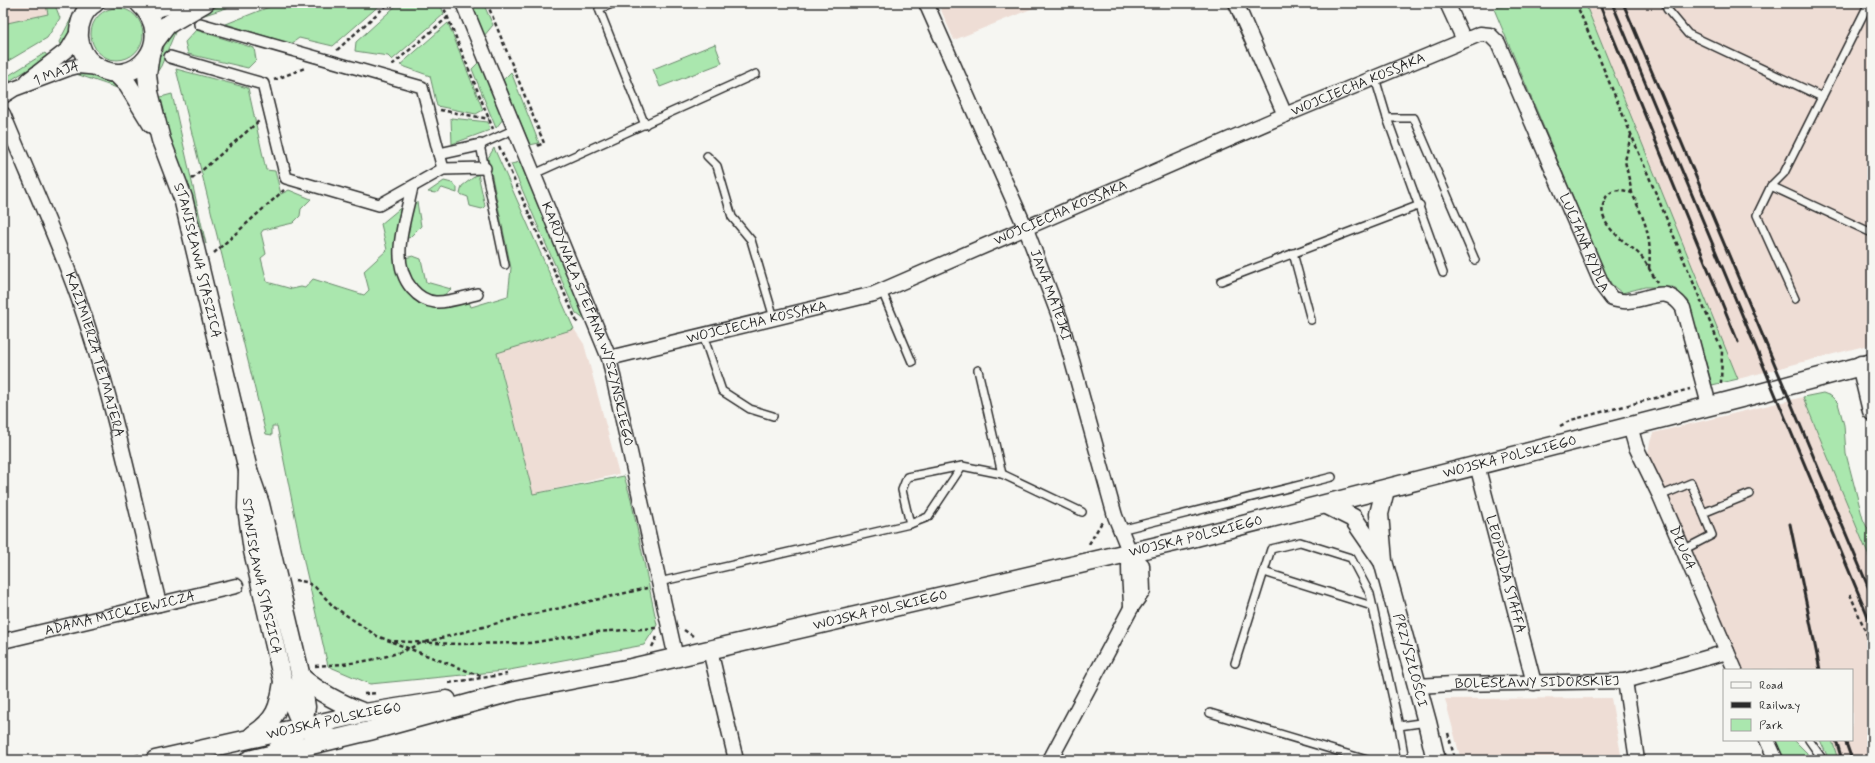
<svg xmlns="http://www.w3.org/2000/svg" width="1875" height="763" viewBox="0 0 1875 763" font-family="Mynerve,sans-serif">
<rect width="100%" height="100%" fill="#f6f6f2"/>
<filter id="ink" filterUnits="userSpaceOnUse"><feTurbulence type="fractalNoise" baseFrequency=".025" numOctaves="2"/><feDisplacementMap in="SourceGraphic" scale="8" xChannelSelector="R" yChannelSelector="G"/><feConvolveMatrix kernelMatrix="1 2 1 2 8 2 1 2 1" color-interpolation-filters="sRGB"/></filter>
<g filter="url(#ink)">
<g fill="#eeddd5">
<polygon points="3,3 54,3 55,5 48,14 3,24"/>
<polygon points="938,3 1046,3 954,40"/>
<polygon points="1585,3 1872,3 1872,344 1738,379"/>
<polygon points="574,329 584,344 619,474 533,494 497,350"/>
<polygon points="1803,397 1872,564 1872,760 1838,760 1832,740 1852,740 1852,670 1741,670 1648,454 1650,442 1653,433"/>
<polygon points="1611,698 1622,760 1461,760 1445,699"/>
</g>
<g fill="#aae7ae" stroke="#6a896c">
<polygon points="48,3 55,5 60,18 47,38 3,64 3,24 48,14 46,5"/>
<polygon points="79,3 84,3 71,34 62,49 59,42"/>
<polygon points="224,3 242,3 192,19"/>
<polygon points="279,3 382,3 333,46 299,38 291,44 226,24"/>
<polygon points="399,3 440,3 444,14 392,60 388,56 355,51 356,42"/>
<polygon points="473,3 483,3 493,25 484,36 472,5"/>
<polygon points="1510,3 1585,3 1738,379 1712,385 1688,300 1673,287 1645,287 1622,293 1612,285 1605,273 1494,9"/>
<circle cx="117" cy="34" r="26"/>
<polygon points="448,23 483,110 476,114 437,106 430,76 400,65"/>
<polygon points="174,26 176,30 161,66 152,80 155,62 163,51 166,36"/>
<polygon points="196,30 254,48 256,60 248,68 188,54 185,42"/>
<polygon points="715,44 722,63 660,87 653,69"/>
<polygon points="45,53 48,57 3,85 3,79"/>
<polygon points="479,62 503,119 496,128 472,69"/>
<path d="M176,69L248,88L266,170L275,171L281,194L289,190L311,199L301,209L300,216L293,223L263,230L261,233L266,254L261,258L267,282L292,289L301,287L305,288L313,279L364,295L369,290L364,271L387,250L381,224L404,205C393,254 385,262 419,304L437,307L469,302L471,307L508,296L511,268L488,158L494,148L574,329L497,353L533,494L624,476L631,499L657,625L644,645L504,671L370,684L328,666L305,566L277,426H272V435L266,434Z"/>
<polygon points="74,72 90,72 102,79 118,84 126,91 76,74"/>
<polygon points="511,72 539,143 530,145 503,80"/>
<polygon points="172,94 206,244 157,98"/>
<polygon points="451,118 488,122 490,130 452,144"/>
<polygon points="520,162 586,321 576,313 511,164"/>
<polygon points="478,174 485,206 482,209 470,206 468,197 460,194 462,186"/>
<polygon points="444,181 452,183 457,187 457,193 442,188 436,193 428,192"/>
<polygon points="417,202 421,226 409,238 406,237 412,205"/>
<path d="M413,256L421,259L426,282L451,289C427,314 411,278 401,259Z"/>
<polygon points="1823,393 1831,396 1838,403 1844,425 1846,454 1863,519 1872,538 1872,564 1803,397"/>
<polygon points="1775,740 1794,740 1807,753 1808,760 1783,760 1776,748"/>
<polygon points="1820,740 1832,740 1838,760 1829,760"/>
</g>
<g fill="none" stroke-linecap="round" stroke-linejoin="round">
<defs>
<g id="service">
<polyline points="614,3 599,9 645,125"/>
<polyline points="1666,3 1667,9 1688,34 1822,97"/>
<polyline points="1375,78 1387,118 1443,273"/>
<polyline points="1387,118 1414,118 1475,260"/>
<polyline points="707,156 717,166 732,217 751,240 774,318"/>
<polyline points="534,174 756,74"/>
<polyline points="1771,186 1784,173 1869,3"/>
<polyline points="1293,253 1311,320"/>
<polyline points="505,265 480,145 515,129"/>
<polyline points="1221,281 1420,205"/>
<polyline points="882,291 912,362"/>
<polyline points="1795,299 1757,215 1771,186 1872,233"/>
<polyline points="703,335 722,391 750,409 773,416"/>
<polyline points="1002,474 1082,512"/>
<polyline points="1660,496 1691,483 1712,535 1683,550"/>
<polyline points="1703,513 1750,494"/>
<polyline points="910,524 902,490 907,477 962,466"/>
<polyline points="1120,530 1332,477"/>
<polyline points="1264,572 1372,606"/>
<polyline points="659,582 910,524 928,517 962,466 1002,474 978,370"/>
<polyline points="1235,663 1271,549 1300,542 1351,558 1370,594 1399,726"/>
<polyline points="1210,713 1367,760"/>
<polyline points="1809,740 1823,760"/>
<polyline points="1405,760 1399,726 1427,722"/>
</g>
<g id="pedestrian">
<polyline points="200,24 422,87 443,169"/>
<polyline points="170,57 263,84 286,178 379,205 443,169 485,168"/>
<polyline points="439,154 480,145"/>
<path d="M412,187C406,219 388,261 412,289C418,296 425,301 435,302C448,303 464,297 477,294"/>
</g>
<g id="minor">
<path id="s1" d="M463,3L609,358L676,658"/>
<path id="s2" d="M926,3L1026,229L1061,321L1115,516L1130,553L1142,565L1143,591L1131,608L1050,760"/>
<polyline points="1236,3 1285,115"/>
<polyline points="1447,3 1464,40"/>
<polyline points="28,80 68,49 78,32"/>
<path id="s3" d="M3,96L14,89L70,68L78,66L99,68"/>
<path id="s4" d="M3,114C28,175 56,235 78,297C113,397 134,502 159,604"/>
<path id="s5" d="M609,358L874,294L1285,115L1480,34L1490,35L1498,43L1603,287L1612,299C1617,300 1623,302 1628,301C1651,300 1665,283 1683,308L1709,405"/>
<path id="s6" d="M1630,426L1636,447L1660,496L1735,670"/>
<path id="s7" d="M1477,465L1534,683"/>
<path d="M1130,553C1127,571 1131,589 1131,608"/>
<path id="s8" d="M3,641L236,586"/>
<polyline points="710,650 736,760"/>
<polyline points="1625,681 1727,652"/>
<path id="s9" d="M1417,686L1453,684L1625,681L1637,760"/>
<polyline points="1767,740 1776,760"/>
</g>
<g id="tertiary">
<path d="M95,3C83,10 78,24 79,38C80,48 85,58 93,64C134,95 179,39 139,3"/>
<polyline points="141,3 159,7 176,3"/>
<polyline points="155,41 167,25 205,3"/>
<path id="s10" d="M150,54L147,74L149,92L161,140L183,198L248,470"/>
<polyline points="116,73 128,85 152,124"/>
<polyline points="1861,365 1872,411"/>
<path id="s11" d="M1385,490L1379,514L1383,561L1427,722L1436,760"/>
<polyline points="1327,505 1353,518 1382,560"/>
<path d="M301,677C321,694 341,704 365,713"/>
<path d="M253,735C276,720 279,708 283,682"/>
<path id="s12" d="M274,753L302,726L306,707L301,677L260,504L248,470L247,508L253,551L283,681L302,726L311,732L334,739"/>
<path id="s13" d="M155,760L365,713L447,700"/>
<path id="s14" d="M249,760L369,731L515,691L631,668L1188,539L1753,395L1872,363"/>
</g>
</defs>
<use href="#service" stroke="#2b2b2b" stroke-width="10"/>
<use href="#pedestrian" stroke="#2b2b2b" stroke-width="14"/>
<use href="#minor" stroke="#2b2b2b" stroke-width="17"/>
<use href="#tertiary" stroke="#2b2b2b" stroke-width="21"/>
<g stroke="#2b2b2b" stroke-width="2.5" stroke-dasharray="4 3" stroke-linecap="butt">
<polyline points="442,3 493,129"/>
<polyline points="487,3 544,143 537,146"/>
<polyline points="1576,3 1722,351 1721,384"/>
<polyline points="337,50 389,3"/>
<polyline points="392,65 448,17"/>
<polyline points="274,80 305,68"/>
<polyline points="440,110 489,119"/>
<polyline points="1631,135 1625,161 1632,193"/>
<polyline points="499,146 578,324"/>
<polyline points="192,179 259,121"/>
<polyline points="214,253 284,190"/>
<path d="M1649,268C1652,235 1645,222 1632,193C1624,190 1617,188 1609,194C1605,197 1605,200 1603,205C1598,227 1627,242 1640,255C1647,263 1651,273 1657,282"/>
<polyline points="1560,426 1571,420 1690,389"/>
<polyline points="1089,544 1102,522"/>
<polyline points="295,580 306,582 315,587 334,607 377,636 390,641 457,644 530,643 597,632 656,628"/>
<polyline points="1850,594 1872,647"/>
<polyline points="684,630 693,636"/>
<polyline points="392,642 483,677"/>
<polyline points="426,642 517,618 647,588"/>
<polyline points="652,647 657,637"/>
<path d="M315,666C352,664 388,660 421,643"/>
<polyline points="449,683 507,674"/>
<polyline points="364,694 377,693"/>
<polyline points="1448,733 1455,760"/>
<polyline points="122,760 139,755"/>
</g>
<use href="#service" stroke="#f6f6f2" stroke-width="7"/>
<use href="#pedestrian" stroke="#f6f6f2" stroke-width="11"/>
<use href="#minor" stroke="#f6f6f2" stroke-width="14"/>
<use href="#tertiary" stroke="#f6f6f2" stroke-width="18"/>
<g stroke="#2b2b2b" stroke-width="3">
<polyline points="1599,3 1738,342"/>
<polyline points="1612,3 1872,626"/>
<polyline points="1623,3 1872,596"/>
<polyline points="1790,524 1820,670"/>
<polyline points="1836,740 1842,760"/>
<polyline points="1845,740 1852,760"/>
</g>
</g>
</g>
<g text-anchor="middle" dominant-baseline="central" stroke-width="3.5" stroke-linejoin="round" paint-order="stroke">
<g font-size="14" fill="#2b2b2b" stroke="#f6f6f2">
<text stroke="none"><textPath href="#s3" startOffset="58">1 MAJA</textPath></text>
<text stroke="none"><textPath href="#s5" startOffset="800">WOJCIECHA KOSSAKA</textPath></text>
<text stroke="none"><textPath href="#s5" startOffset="476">WOJCIECHA KOSSAKA</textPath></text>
<text stroke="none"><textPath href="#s5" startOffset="1171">LUCJANA RYDLA</textPath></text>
<text stroke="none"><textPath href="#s10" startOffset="214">STANISŁAWA STASZICA</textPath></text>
<text stroke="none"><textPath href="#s2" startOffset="318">JANA MATEJKI</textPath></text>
<text stroke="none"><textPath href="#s5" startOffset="152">WOJCIECHA KOSSAKA</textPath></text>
<text stroke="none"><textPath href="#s1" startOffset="345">KARDYNAŁA STEFANA WYSZYŃSKIEGO</textPath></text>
<text stroke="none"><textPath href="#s4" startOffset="258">KAZIMIERZA TETMAJERA</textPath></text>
<text stroke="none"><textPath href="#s14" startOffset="1297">WOJSKA POLSKIEGO</textPath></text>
<text stroke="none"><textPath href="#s14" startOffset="973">WOJSKA POLSKIEGO</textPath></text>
<text stroke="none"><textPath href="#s6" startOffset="133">DŁUGA</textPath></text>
<text stroke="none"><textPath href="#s7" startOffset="113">LEOPOLDA STAFFA</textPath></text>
<text stroke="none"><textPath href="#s12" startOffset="410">STANISŁAWA STASZICA</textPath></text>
<text stroke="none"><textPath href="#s14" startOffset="649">WOJSKA POLSKIEGO</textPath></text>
<text stroke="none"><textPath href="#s8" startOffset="120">ADAMA MICKIEWICZA</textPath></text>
<text stroke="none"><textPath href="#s11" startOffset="175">PRZYSZŁOŚCI</textPath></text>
<text stroke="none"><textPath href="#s9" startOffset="120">BOLESŁAWY SIDORSKIEJ</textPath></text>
<text stroke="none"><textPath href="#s13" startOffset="183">WOJSKA POLSKIEGO</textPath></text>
</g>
</g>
<rect width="1875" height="763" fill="none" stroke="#f6f6f2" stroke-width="16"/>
<rect x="8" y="8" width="1859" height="747" fill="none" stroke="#2b2b2b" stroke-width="1.5" filter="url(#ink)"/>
<rect x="1723" y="669" width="130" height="72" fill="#f6f6f2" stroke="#a5a5a2"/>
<rect x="1731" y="682" width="20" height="6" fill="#f6f6f2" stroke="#a5a5a2"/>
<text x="1759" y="689" font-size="12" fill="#2b2b2b">Road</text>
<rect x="1731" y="702" width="20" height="6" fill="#2b2b2b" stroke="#a5a5a2"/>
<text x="1759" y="709" font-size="12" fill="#2b2b2b">Railway</text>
<rect x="1731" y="719" width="20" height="12" fill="#aae7ae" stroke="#a5a5a2"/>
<text x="1759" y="729" font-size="12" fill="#2b2b2b">Park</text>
</svg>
